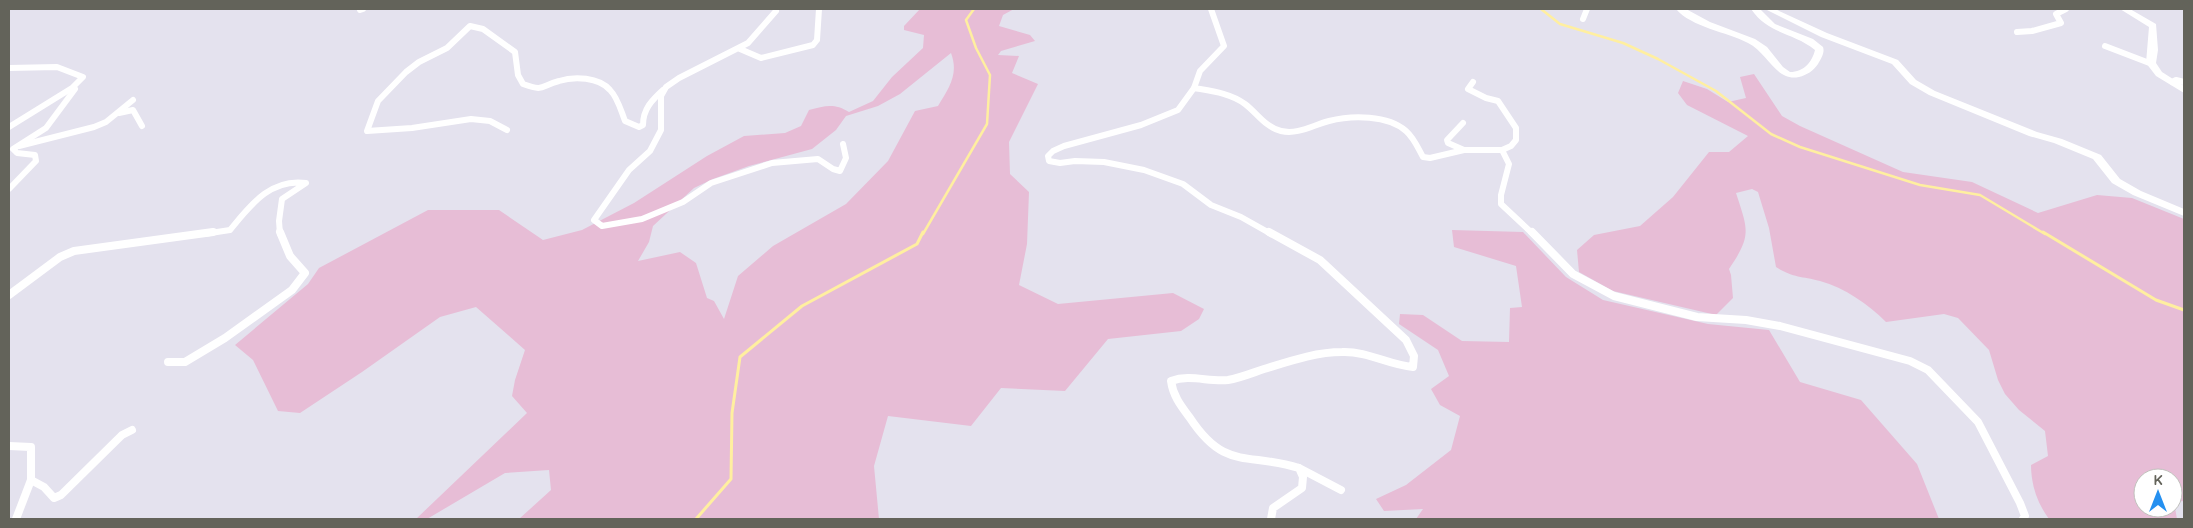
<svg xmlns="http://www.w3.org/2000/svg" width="2193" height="528" viewBox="0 0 2193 528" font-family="Quicksand,sans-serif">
<rect width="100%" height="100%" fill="#e4e2ee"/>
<g fill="#e7bdd6" fill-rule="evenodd">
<path d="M920,9H1014L1003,15L999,26L1030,35L1035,41L1001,51L998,55L1019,56L1012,73L1038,84L1009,142L1010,174L1029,192L1027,244L1019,285L1058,304L1173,293L1204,309L1199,319L1181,331L1108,339L1065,391L1001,388L971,426L888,416L874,466L879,519H881H519L551,490L549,470L505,473L427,519H416L527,413L512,396L515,380L525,350L476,307L440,317L362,372L300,413L278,411L253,360L235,345L308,284L319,268L428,210H499L543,240L582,230L634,203L707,156L744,136L785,133L801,126L809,110C825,106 834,103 849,112L873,101L892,77L923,48L924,35L904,30V26ZM951,53C959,74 949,88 938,106L915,111L888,161L846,204L773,246L738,276L724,319L714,301L707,298L696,263L680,252L638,261L649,242L653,226L694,188L713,179L749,166L812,149L836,130L846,116L878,106L900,94Z"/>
<path d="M1754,74L1782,116L1800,126L1903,172L1972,182L2038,213L2097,195L2132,198L2184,219V501L2174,502L2177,519H2049C2037,503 2031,484 2031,465L2048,456L2045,431L2019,410L2005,394L1998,380L1989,350L1958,318L1944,314L1886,322C1868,304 1845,288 1820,281C1801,276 1793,278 1776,267L1769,228L1758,192L1752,189L1736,193C1748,230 1752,235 1729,269L1731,275L1733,298L1716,315L1613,291L1579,272L1577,250L1594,235L1640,226L1673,197L1709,152H1729L1748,136L1687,105L1678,93L1683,81L1707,89L1728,102L1746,98L1740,77ZM2143,478H2173V508H2143Z"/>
<polygon points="1452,230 1523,232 1566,277 1603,300 1708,324 1769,330 1800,382 1861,400 1917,464 1939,519 1416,519 1423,509 1384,511 1376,499 1406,485 1451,450 1460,416 1440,405 1431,389 1449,376 1438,350 1399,324 1400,314 1423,315 1462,341 1509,342 1510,308 1522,307 1516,266 1454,247"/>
</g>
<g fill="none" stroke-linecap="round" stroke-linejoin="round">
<g stroke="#ffefa0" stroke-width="2.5">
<polyline points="1541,9 1560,24 1623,43 1658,59 1716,91 1771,134 1800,147 1920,185 1980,195 2045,234"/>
<polyline points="923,234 987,124 990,75 976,48 966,20 974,9"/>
</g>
<g stroke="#ffefa0" stroke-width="3">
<polyline points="2043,232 2156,300 2184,310"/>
<polyline points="696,519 731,479 732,413 740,357 802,306 917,244 923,232"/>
</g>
<g stroke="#fff" stroke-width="6">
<polyline points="1211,9 1224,46 1200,71 1194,88 1178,110 1141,125 1064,146 1053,151 1048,156 1049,161 1060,163 1075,161 1104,162 1144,170 1183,184 1211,205 1241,217 1271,234"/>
<polyline points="360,10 363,9"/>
<polyline points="776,11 748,43 679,78 666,87 661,96 661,130 650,151 629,170 594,220 602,226 642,219 683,202 711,183 772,163 818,159 833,169 840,171 846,158 843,144"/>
<polyline points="1583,19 1587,9"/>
<polyline points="2017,32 2032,31 2061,23 2056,14 2066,9"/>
<polyline points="2105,46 2152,64"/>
<polyline points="740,49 761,58 813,45 817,40 819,9"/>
<polyline points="9,68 57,67 83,77 72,88 9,127"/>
<polyline points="1473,82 1468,89 1486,98 1498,101 1516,128 1516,140 1511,146 1502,150 1509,164 1501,195 1501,204 1533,234"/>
<polyline points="2172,82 2176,80 2184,82"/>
<path d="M1194,88C1211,91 1230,93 1245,104C1257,113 1265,127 1281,131C1298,135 1313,125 1329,121C1352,115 1388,115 1406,131C1414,138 1418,148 1423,157L1430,158L1464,150"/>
<polyline points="119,113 133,110 142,126"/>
<polyline points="1463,123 1447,140 1448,143 1464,150 1502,150"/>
<path d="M507,130L490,121L471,119L412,128L367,131L378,101L406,72L419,62L447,48L470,26L483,29L515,52L518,75L523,84C545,92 540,86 559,81C574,76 599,77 610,90C618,98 621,111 625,121L639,127L643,125C643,109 652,100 663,90"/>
<polyline points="19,146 94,127 106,122 133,100"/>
<polyline points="9,189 36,161 35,155 17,153 13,149 46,128 75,89"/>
<path d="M204,234L230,230C250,206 270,178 306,183L282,199L279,221L280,234"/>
</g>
<g stroke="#fff" stroke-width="8">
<path d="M1269,232L1320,260L1406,340L1414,356L1413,367C1388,365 1368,351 1342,352C1316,352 1290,361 1264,369C1252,373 1240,378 1228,380C1208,382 1190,374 1171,381C1173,396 1181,406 1190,418C1225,471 1247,452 1299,468L1303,477L1302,488L1273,508L1271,519"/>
<polyline points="1532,232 1573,274 1614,296 1697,317 1746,320 1780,326 1910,361 1928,370 1978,422 2020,503 2025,516 2023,519"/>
<polyline points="9,295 60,257 74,251 213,232"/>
<polyline points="168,362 185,362 225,338 292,290 305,273 290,256 280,232"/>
<polyline points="9,446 31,447 31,480 16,519"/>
<polyline points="1299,468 1341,490"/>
<polyline points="31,480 44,487 54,498 61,495 122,435 132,430"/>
</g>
<g fill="#fff" fill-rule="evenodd">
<path d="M1676,9H1686L1710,22L1755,39L1767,47L1783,67L1790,72C1804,72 1812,62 1815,50C1793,32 1769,35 1751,9H1760L1775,24L1813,39L1823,47C1825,53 1821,59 1818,64C1813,71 1807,75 1799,77C1776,82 1768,53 1748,43C1727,32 1691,27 1676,9Z"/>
<polygon points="1765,9 1775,9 1827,33 1898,60 1916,80 1935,91 2037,132 2062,139 2101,155 2120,179 2141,191 2184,209 2184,216 2133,195 2112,183 2093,159 2054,143 2029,136 1929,95 1910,84 1892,64 1821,37"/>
<polygon points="2120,9 2130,9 2156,24 2158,50 2156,63 2162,72 2184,86 2184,93 2156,76 2146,63 2149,27"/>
</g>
</g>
<rect width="2193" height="528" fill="none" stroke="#63635a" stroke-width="20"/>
<g transform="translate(2158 493)"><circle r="24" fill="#ffffff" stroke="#c1c1bd"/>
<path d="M0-4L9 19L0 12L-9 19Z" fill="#2590f0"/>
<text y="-8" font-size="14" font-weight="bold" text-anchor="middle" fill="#63635a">K</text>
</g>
</svg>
